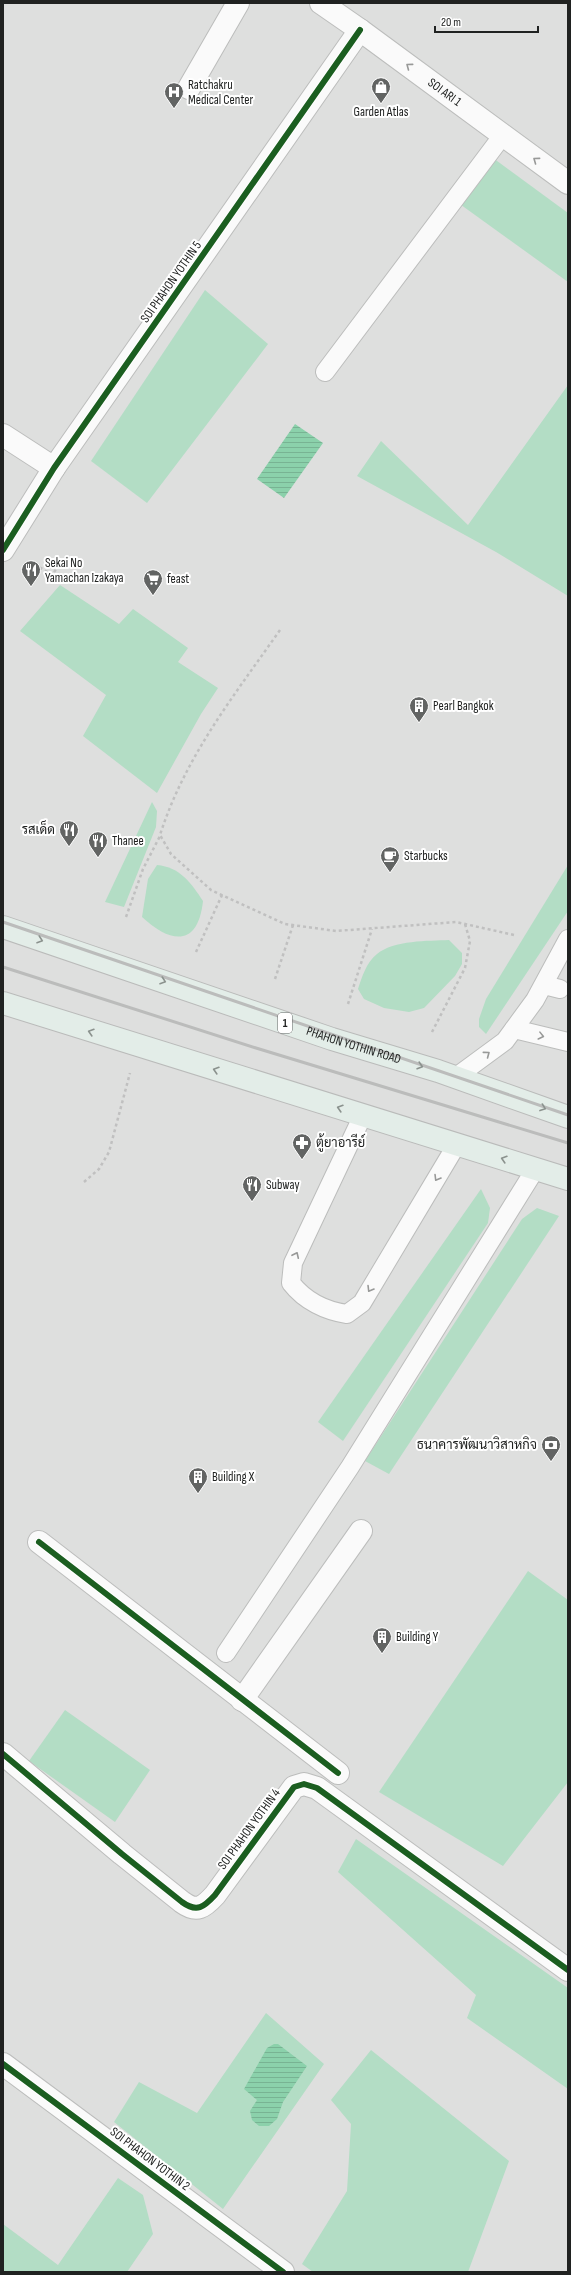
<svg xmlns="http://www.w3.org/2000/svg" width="571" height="2275" viewBox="0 0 571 2275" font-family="'Sofia Sans Condensed',Sarabun,sans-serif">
<defs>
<pattern id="water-rules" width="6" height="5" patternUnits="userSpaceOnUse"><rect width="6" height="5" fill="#8bd1ab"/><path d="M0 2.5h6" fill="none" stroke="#78b393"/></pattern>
</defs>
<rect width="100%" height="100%" fill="#dedfde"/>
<g fill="#b3ddc5">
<polygon points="493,158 568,213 568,282 457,202"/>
<polygon points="205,290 268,344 147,503 91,461"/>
<polygon points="568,385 568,596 496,552 357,476 381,441 468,525"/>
<polygon points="60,585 119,624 133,609 188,648 178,662 218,688 201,714 157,793 83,736 106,695 20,631"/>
<polygon points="152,802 157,811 156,827 124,907 105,902"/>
<path d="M157,865C180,867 191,883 203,901C198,947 171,944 142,917L148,879Z"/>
<polygon points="568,865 568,911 486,1034 479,1027 479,1019 486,999"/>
<path d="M449,940L462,953V964L455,976L424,1008L409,1012L384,1008L364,999L358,989C362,977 366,963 377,954C394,940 428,941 449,940Z"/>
<polygon points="481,1189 490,1208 488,1223 343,1441 318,1422"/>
<polygon points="537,1208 559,1216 389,1474 365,1461 522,1219"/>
<polygon points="528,1571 568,1600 568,1782 503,1866 379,1792"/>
<polygon points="65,1710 150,1770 115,1822 29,1761"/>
<polygon points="356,1839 568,1988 568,2089 467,2018 476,1995 338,1872"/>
<polygon points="266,2013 324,2064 223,2209 114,2122 139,2082 197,2113"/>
<polygon points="371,2050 509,2161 468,2272 313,2272 302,2264 347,2191 351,2124 331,2100"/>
<polygon points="118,2178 143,2195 153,2234 127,2272 3,2272 3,2224 58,2265"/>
</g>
<g fill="url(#water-rules)">
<polygon points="295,424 323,443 284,498 257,479"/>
<polygon points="274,2044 278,2044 307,2066 283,2102 277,2119 269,2126 259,2126 252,2120 250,2111 257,2100 244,2089 267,2048"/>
</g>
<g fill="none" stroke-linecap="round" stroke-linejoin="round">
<defs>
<g id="service">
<polyline points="325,372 503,135"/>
<polyline points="544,985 560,989"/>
<polyline points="514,1029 568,1042"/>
<polyline points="456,1077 505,1041 535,1000 568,939"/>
<path d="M363,1115L293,1263L291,1283C305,1301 326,1311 347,1314L362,1303L457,1144"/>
<polyline points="226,1653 350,1467 536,1168"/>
</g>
<g id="minor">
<path id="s1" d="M360,30L568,183"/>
<polyline points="189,88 238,3"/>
<polyline points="3,435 54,468"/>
<polyline points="39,1542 338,1773"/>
<polyline points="242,1700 361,1531"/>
<path d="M3,1754L122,1854L182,1902C197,1913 204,1907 215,1895L294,1787L304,1784L317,1788L568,1970"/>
<polyline points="3,2064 283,2272"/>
</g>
<polyline id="tertiary" points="3,550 54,468 360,30 321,3"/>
<g id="primary">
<path id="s2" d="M3,927L332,1039L438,1071L568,1117"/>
<polyline points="3,1003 568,1179"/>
</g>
</defs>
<use href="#service" stroke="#bcbdbc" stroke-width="20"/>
<use href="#minor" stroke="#bcbdbc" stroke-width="24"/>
<use href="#tertiary" stroke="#bcbdbc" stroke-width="24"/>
<use href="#primary" stroke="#babbba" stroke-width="24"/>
<g stroke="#c0c0c0" stroke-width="2.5" stroke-dasharray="3 3" stroke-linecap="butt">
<polyline points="33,572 36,565 52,575 59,565"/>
<path d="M280,630C233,697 185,757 160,835L171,854L211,890L285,924L336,931L456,922L514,935"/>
<polyline points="126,917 143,869 160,836"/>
<polyline points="196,952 222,895"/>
<polyline points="275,979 293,925"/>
<polyline points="348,1004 372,929"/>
<polyline points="432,1032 465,968 470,941 465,924"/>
<polyline points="84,1182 99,1169 109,1152 130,1073"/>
</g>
<use href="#service" stroke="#fafafa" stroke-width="18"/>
<use href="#minor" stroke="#fafafa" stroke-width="22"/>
<use href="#tertiary" stroke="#fafafa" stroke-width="22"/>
<use href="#primary" stroke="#e3ede8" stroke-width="22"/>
<g stroke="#bbbcbb" stroke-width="3">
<polyline points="3,922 568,1115"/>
<polyline points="3,967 256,1048 568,1143"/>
</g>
<defs>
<g id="cycleway">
<polyline points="3,550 54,468 360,30"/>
<polyline points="39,1542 338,1773"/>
<path d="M3,1754L122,1854L182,1902C197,1913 204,1907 215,1895L294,1787L304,1784L317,1788L568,1970"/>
<polyline points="3,2064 283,2272"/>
</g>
</defs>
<use href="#cycleway" stroke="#fff" stroke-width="8"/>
<use href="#cycleway" stroke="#1b5e20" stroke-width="6"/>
</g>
<defs><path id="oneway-chevron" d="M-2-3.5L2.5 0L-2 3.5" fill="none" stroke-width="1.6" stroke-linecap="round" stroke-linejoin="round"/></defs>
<g stroke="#989998">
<use href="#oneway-chevron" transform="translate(409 66) rotate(-143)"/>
<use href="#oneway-chevron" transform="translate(536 160) rotate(-144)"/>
<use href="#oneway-chevron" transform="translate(541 1036) rotate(14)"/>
<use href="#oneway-chevron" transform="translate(487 1054) rotate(-37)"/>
<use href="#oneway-chevron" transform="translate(437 1178) rotate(121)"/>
<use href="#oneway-chevron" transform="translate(296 1255) rotate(-65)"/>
<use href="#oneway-chevron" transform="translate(370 1289) rotate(121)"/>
</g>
<g stroke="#8b928e">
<use href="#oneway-chevron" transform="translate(40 940) rotate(19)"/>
<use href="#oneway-chevron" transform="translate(163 981) rotate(19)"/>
<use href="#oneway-chevron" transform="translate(91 1032) rotate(-163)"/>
<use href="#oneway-chevron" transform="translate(420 1066) rotate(17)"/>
<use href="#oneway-chevron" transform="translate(216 1070) rotate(-163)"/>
<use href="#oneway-chevron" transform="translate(340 1108) rotate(-163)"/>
<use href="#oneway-chevron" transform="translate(543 1108) rotate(20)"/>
<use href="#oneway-chevron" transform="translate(504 1159) rotate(-163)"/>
</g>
<defs>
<symbol id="shop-pin" viewBox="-11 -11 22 30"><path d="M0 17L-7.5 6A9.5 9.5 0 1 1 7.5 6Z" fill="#626463" stroke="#fff"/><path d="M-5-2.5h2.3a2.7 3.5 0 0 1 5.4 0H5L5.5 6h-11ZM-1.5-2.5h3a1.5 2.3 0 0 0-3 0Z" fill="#fff"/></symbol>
<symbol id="hospital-pin" viewBox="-11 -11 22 30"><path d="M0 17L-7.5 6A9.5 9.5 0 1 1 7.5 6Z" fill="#626463" stroke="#fff"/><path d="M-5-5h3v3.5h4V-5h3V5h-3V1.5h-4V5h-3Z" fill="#fff"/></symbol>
<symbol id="restaurant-pin" viewBox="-11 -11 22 30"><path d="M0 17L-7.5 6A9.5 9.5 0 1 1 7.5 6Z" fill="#626463" stroke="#fff"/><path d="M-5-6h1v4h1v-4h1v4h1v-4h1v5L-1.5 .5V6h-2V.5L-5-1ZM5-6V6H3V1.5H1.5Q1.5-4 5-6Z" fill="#fff"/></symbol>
<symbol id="supermarket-pin" viewBox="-11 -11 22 30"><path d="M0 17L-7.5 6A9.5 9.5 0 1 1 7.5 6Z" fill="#626463" stroke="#fff"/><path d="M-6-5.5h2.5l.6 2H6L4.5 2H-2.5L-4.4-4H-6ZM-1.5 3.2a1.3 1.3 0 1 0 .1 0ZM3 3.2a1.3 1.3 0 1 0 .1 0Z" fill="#fff"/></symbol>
<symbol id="building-pin" viewBox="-11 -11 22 30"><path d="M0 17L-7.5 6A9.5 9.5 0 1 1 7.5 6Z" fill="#626463" stroke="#fff"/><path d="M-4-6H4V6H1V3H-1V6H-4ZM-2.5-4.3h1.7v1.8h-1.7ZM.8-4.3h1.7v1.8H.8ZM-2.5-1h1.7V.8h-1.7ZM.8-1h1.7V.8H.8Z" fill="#fff"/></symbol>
<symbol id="cafe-pin" viewBox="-11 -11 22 30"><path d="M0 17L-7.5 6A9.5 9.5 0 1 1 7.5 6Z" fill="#626463" stroke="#fff"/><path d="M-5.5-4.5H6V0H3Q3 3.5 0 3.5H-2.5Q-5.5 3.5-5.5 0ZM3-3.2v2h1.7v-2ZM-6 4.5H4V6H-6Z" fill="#fff"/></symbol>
<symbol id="pharmacy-pin" viewBox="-11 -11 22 30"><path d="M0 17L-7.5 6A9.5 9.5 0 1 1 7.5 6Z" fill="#626463" stroke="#fff"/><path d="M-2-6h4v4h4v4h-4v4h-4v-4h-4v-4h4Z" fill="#fff"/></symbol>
<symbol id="bank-pin" viewBox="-11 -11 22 30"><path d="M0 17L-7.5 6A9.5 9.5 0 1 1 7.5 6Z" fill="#626463" stroke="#fff"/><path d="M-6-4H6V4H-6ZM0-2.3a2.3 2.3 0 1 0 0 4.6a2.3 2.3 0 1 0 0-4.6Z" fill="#fff"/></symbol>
</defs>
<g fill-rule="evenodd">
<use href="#shop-pin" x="370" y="76" width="22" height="30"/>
<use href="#hospital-pin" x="163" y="81" width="22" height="30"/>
<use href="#restaurant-pin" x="20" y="559" width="22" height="30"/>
<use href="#supermarket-pin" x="142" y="568" width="22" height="30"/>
<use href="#building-pin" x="408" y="695" width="22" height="30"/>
<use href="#restaurant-pin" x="58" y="819" width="22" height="30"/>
<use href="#restaurant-pin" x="87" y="830" width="22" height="30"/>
<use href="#cafe-pin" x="379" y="845" width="22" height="30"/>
<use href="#pharmacy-pin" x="291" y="1132" width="22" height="30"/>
<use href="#restaurant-pin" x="241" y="1174" width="22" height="30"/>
<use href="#bank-pin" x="540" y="1434" width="22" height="30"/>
<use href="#building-pin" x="187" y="1466" width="22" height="30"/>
<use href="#building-pin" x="371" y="1626" width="22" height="30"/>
</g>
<g text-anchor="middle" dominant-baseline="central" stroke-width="4" stroke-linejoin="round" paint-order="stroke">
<rect fill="#fff" stroke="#636464" stroke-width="1" x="278" y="1013" width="14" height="20" rx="3"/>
<g font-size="12" font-weight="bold" fill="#202221">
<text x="285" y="1023">1</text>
</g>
<g font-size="13" fill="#202221" stroke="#fff" text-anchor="start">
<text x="188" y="85">Ratchakru<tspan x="188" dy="15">Medical Center</tspan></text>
<text x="381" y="112" text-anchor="middle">Garden Atlas</text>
<text x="45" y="563">Sekai No<tspan x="45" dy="15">Yamachan Izakaya</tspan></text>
<text x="167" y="579">feast</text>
<text x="433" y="706">Pearl Bangkok</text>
<text x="55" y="830" text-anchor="end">รสเด็ด</text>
<text x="112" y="841">Thanee</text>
<text x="404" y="856">Starbucks</text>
<text x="316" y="1143">ตู้ยาอารีย์</text>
<text x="266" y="1185">Subway</text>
<text x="537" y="1445" text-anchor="end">ธนาคารพัฒนาวิสาหกิจ</text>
<text x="212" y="1477">Building X</text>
<text x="396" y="1637">Building Y</text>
</g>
<g font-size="13" fill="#202221" stroke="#fff">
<text stroke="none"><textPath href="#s1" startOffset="105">SOI ARI 1</textPath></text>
<text transform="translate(171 282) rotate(-55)">SOI PHAHON YOTHIN 5</text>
<text stroke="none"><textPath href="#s2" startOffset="370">PHAHON YOTHIN ROAD</textPath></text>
<text transform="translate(249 1829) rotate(-54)">SOI PHAHON YOTHIN 4</text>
<text transform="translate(150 2159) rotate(37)">SOI PHAHON YOTHIN 2</text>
</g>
</g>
<rect width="571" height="2275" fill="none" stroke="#202221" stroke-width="8"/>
<path d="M435 26v6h103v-6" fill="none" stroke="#202221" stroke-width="2"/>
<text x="441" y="26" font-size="12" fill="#202221" stroke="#ffffff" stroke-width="3" paint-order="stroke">20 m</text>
</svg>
